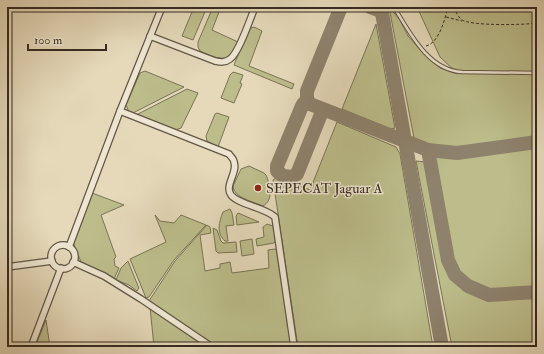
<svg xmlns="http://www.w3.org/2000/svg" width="544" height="354" viewBox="0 0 544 354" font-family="'IM FELL Double Pica',serif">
<rect width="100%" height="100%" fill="#e5d9ba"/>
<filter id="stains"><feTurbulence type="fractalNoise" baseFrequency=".005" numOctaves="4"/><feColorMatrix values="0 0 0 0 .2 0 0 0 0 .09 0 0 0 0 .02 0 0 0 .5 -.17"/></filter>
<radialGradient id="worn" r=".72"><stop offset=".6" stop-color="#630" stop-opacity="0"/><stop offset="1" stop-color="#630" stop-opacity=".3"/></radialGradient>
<g fill="#bcbd8b" stroke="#797456">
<polygon points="194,7 207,7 193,40 182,36"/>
<path d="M213,7L217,8L215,11L219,12L212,30L238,42C229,65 218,59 200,51L198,47V42Z"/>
<polygon points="389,7 400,20 408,36 424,54 440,68 458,74 440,57 417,7 537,7 537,347 452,347 416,161 426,162 427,143 414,138"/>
<polygon points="376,24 395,128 391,129 342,109"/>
<polygon points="254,27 262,31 249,66 294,84 292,89 234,65 248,30 251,28"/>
<polygon points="145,71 184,87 133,113 129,112 126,105 140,73"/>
<polygon points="233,72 243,75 240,83 242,84 234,103 221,98 230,75"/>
<polygon points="187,89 198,93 181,128 175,130 136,115"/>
<polygon points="217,113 229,117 218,147 207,141 206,136 215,114"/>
<polygon points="337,122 396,147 400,154 433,347 298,347 273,180 277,177 310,190"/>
<path d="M249,166L264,173L266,175C270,185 274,200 263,206C254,202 234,198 233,186L241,169Z"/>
<polygon points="92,193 124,205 101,215 116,257 114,259 115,266 119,268 114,279 81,262 73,242"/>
<path d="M230,209L232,213L234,225L226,226L228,241H225C216,233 219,222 223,212Z"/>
<polygon points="238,213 259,222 237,225 236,216"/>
<polygon points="155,215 160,221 174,223 181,215 206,225 174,260 149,297 146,298 130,259 166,242"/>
<polygon points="267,224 273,226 276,241 274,243 257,246 256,239 264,237 263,227"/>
<polygon points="207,225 210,227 211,233 200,235 205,271 220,268 220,264 230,262 232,273 269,268 268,250 275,249 277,250 292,347 217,347 149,301 175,261"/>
<polygon points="213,228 217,230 221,241 223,243 236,242 237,252 218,253 216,251"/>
<polygon points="252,239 254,254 242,256 240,241"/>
<polygon points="128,261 138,286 139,288 137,291 129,285 116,280 121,268"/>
<polygon points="150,307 208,347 154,347"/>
<polygon points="46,320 50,347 35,347"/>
</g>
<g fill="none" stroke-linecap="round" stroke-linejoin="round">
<g stroke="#8e826d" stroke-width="14">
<polyline points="341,7 307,91 307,99 310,104 428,150 457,153 537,142"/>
<polyline points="370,7 378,10 382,13 442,347"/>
<polyline points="310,104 304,103 302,106 277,166 277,171 283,176 292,177 297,174 321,114 325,111"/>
<polyline points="428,150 448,260 455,275 468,286 489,295 537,292"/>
</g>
<defs>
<path id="lane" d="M394,7C410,33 428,70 462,72L537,73"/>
<g id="street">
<path d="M150,36L215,61C220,62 225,63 230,59C239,53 250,19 255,7"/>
<path d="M120,111L229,154C231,157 234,159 234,162C238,172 224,186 231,195C239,205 264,207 275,217L294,347"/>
<circle cx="63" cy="257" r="12"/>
<polyline points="69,247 120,111 162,7"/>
<polyline points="73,262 104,276 141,299 212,347"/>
<polyline points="7,267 52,261"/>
<polyline points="31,347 61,268"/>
</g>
</defs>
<use href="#lane" stroke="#625646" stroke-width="4.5"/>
<use href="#street" stroke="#625646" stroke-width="8"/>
<g stroke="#362b20" stroke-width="1" stroke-dasharray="3 2" stroke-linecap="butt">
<path d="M454,7C456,12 458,17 462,20C472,26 524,25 537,23"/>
<polyline points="446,17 462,21"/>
<path d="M426,46C439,43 445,19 448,7"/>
</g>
<use href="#lane" stroke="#eee6d2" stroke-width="2.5"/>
<use href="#street" stroke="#eee6d2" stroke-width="5.5"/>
</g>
<circle fill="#8f2418" stroke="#eee6d2" stroke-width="1.5" cx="258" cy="188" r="4"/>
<g text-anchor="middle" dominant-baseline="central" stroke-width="3" stroke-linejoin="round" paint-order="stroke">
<g font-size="14" fill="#362b20" stroke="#eee6d2" text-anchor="start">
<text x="266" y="188">SEPECAT Jaguar A</text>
</g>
</g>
<rect width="544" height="354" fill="none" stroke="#e5d9ba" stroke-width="24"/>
<rect x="8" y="8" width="528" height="338" fill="none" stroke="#362b20" stroke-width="2"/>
<rect x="12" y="12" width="520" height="330" fill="none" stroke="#362b20"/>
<path d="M28 44v6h78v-6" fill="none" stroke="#362b20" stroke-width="2"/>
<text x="34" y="44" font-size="12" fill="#362b20" stroke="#eee6d2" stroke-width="3" paint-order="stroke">100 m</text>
<rect width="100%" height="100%" filter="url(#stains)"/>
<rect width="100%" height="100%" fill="url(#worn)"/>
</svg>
